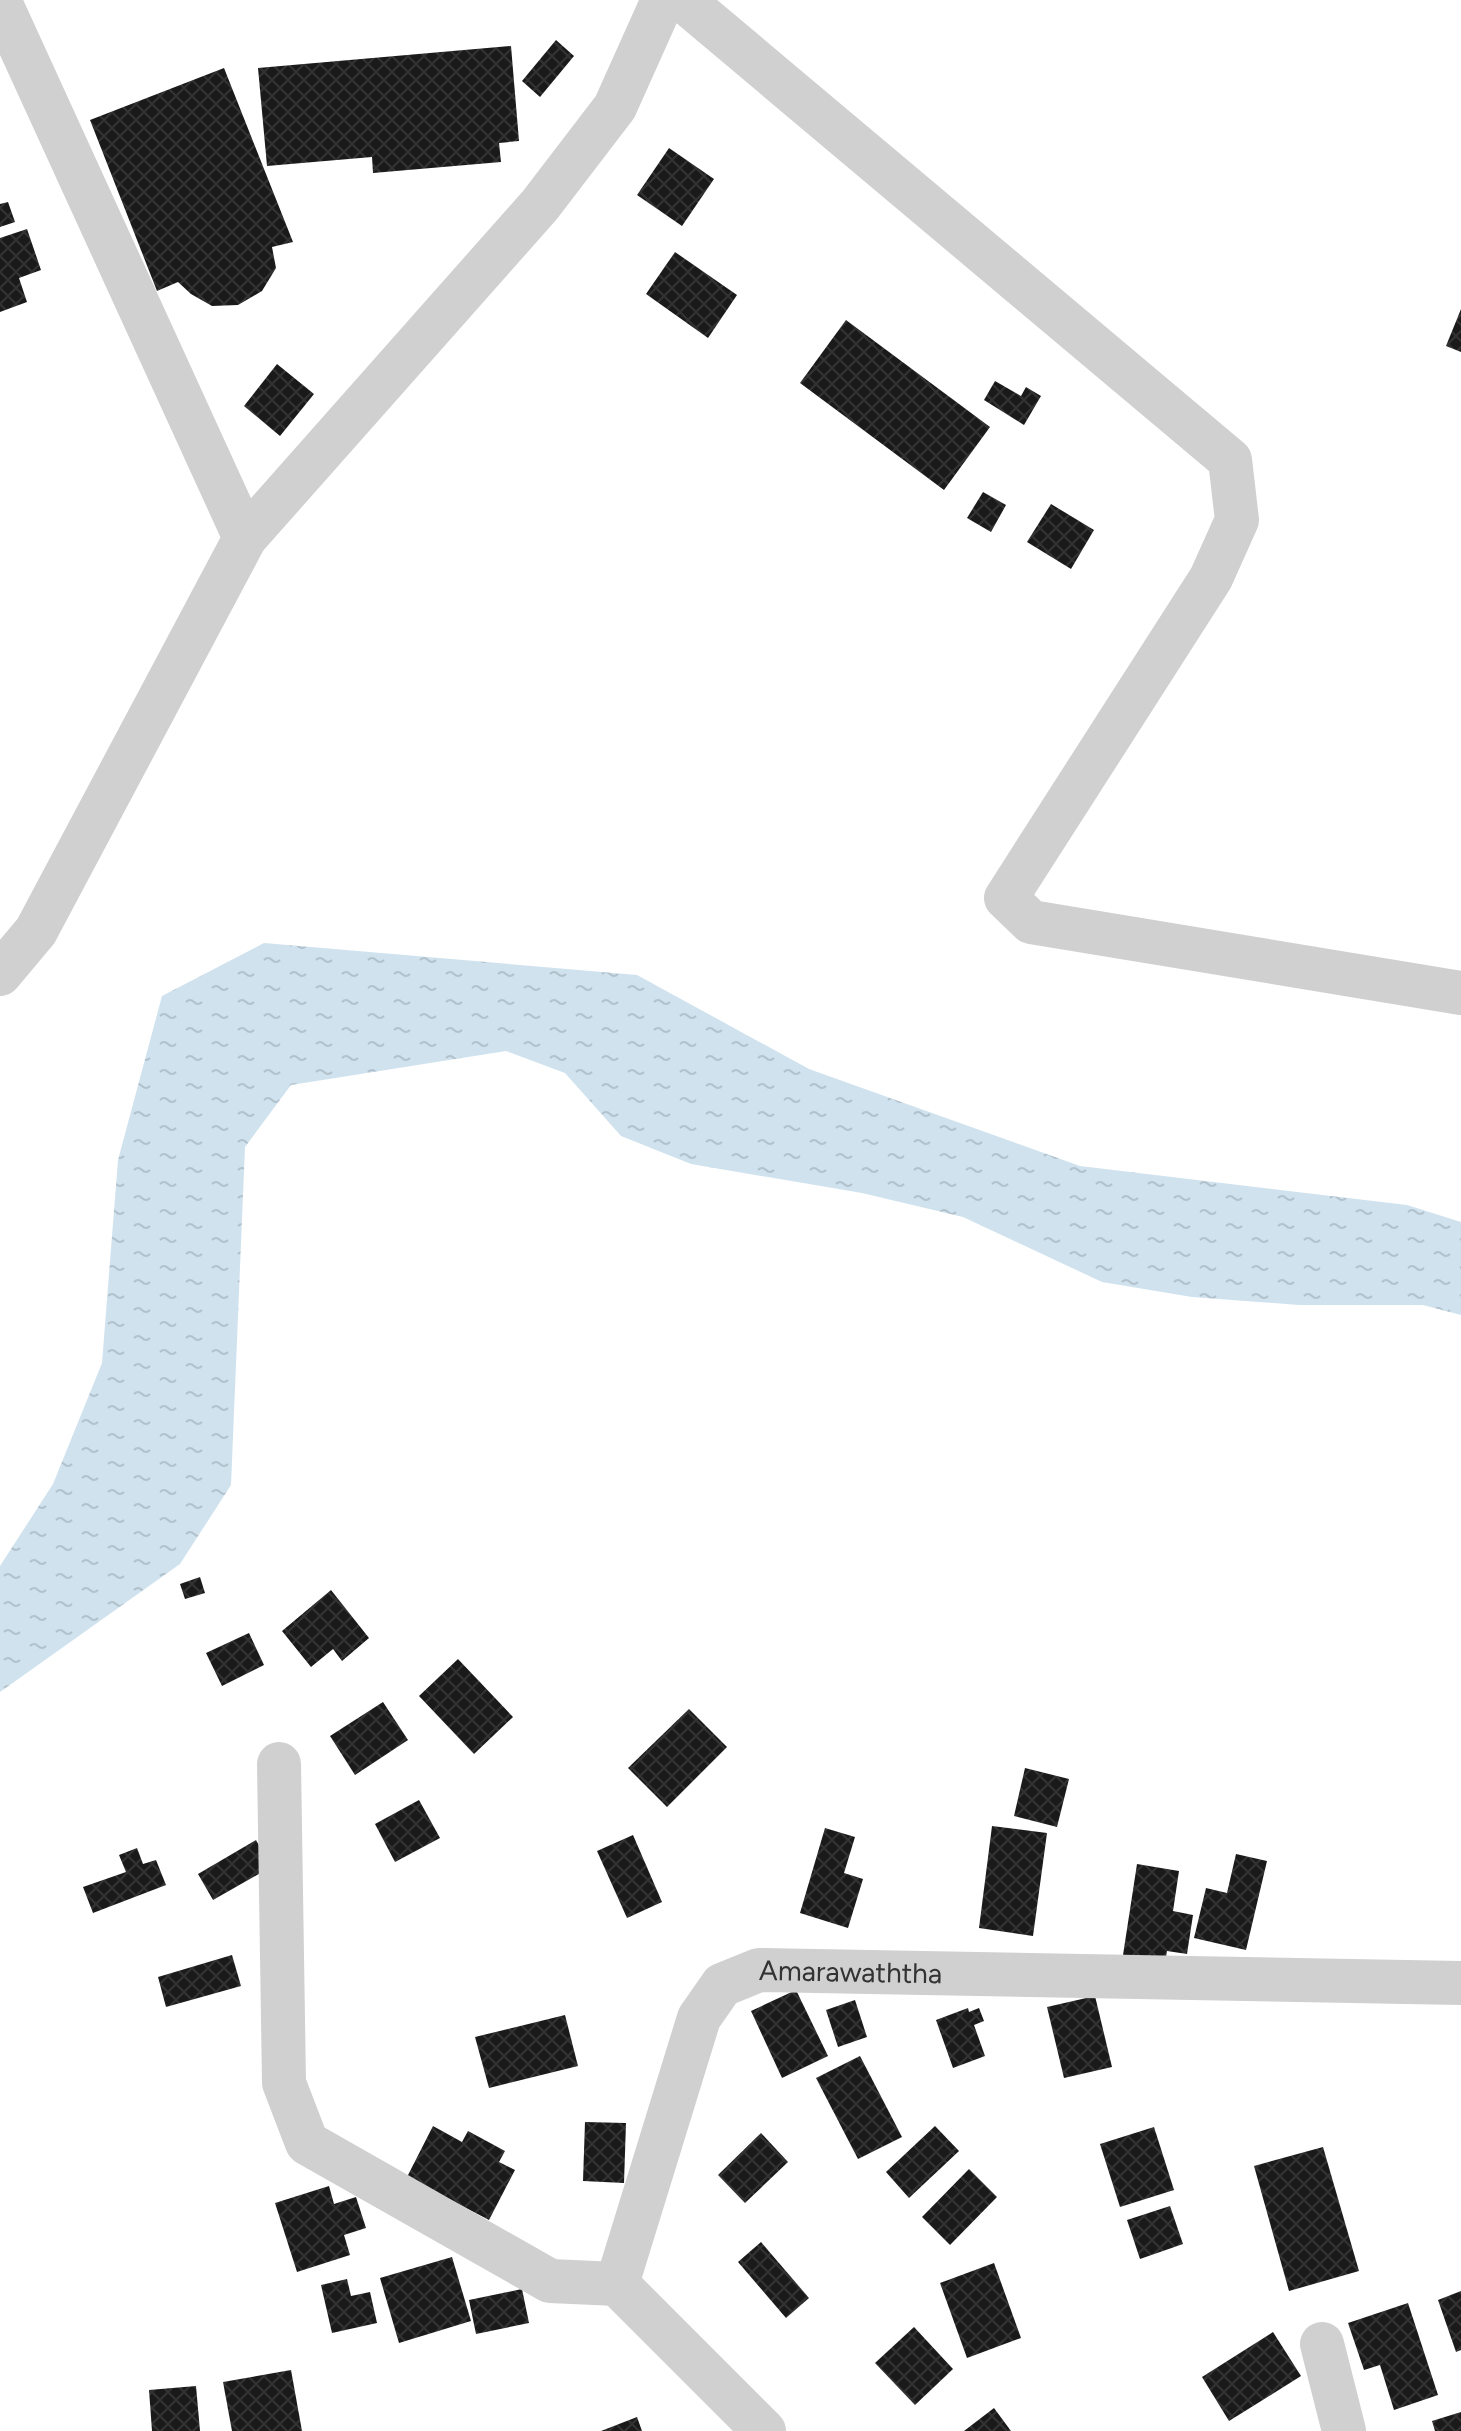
<svg xmlns="http://www.w3.org/2000/svg" width="1461" height="2431" viewBox="0 0 1461 2431" font-family="Figtree,sans-serif">
<defs>
<pattern id="water-ripples" width="26" height="14" patternUnits="userSpaceOnUse" patternTransform="scale(2)"><rect width="26" height="14" fill="#cfe2ee"/><path d="M2 4q2-2 4 0t4 0M15 11q2-2 4 0t4 0" fill="none" stroke="#b2c2cd"/></pattern>
<pattern id="building-cross-hatch" width="8" height="8" patternUnits="userSpaceOnUse" patternTransform="scale(2)"><rect width="8" height="8" fill="#1a1a1a"/><path d="M0 0l8 8M0 8l8-8" fill="none" stroke="#333"/></pattern>
</defs>
<rect width="100%" height="100%" fill="#fff"/>
<polygon fill="url(#water-ripples)" points="264,943 637,975 809,1069 1080,1166 1407,1205 1461,1222 1461,1315 1423,1305 1299,1305 1192,1297 1102,1282 963,1217 862,1193 691,1164 621,1136 565,1073 506,1051 291,1085 245,1147 231,1485 180,1564 0,1692 0,1566 53,1484 102,1363 118,1160 162,996"/>
<g fill="url(#building-cross-hatch)">
<polygon points="556,40 574,56 540,97 522,81"/>
<polygon points="511,46 519,141 499,143 501,162 373,173 372,157 267,166 258,68"/>
<polygon points="224,68 293,242 272,247 276,268 262,291 238,305 212,306 191,294 178,282 157,291 90,120"/>
<polygon points="669,148 714,179 682,226 637,195"/>
<polygon points="8,202 15,222 0,227 0,204"/>
<polygon points="27,229 41,270 19,278 27,302 0,312 0,238"/>
<polygon points="675,252 737,295 708,338 646,294"/>
<polygon points="1461,309 1461,352 1446,346"/>
<polygon points="846,320 990,427 944,490 800,383"/>
<polygon points="277,364 314,394 280,436 244,406"/>
<polygon points="995,381 1021,396 1026,387 1041,396 1024,425 984,400"/>
<polygon points="983,492 1006,505 991,532 967,518"/>
<polygon points="1051,504 1094,530 1071,569 1027,542"/>
<polygon points="200,1577 205,1593 185,1599 180,1584"/>
<polygon points="331,1590 369,1638 342,1661 333,1649 311,1667 282,1631"/>
<polygon points="249,1633 264,1665 222,1686 206,1653"/>
<polygon points="458,1659 513,1717 474,1754 419,1696"/>
<polygon points="383,1702 408,1740 355,1775 330,1736"/>
<polygon points="689,1709 727,1747 667,1807 628,1768"/>
<polygon points="1025,1768 1069,1779 1057,1827 1014,1816"/>
<polygon points="419,1800 440,1838 395,1862 375,1824"/>
<polygon points="992,1826 1047,1833 1033,1936 979,1928"/>
<polygon points="825,1828 855,1837 844,1873 863,1879 848,1928 800,1913"/>
<polygon points="633,1835 662,1902 627,1918 597,1851"/>
<polygon points="256,1840 271,1867 213,1900 198,1874"/>
<polygon points="137,1848 143,1864 156,1860 166,1885 93,1913 83,1887 126,1872 119,1855"/>
<polygon points="1236,1854 1267,1861 1246,1950 1194,1938 1206,1888 1227,1893"/>
<polygon points="1137,1864 1179,1871 1173,1911 1193,1915 1187,1954 1167,1951 1165,1963 1123,1955"/>
<polygon points="232,1955 241,1986 166,2007 158,1977"/>
<polygon points="796,1990 828,2056 782,2078 751,2011"/>
<polygon points="1095,1996 1112,2067 1064,2078 1047,2007"/>
<polygon points="855,2000 867,2037 838,2047 826,2010"/>
<polygon points="968,2008 969,2012 979,2008 984,2021 974,2025 985,2056 953,2068 936,2020"/>
<polygon points="565,2015 578,2066 489,2088 475,2037"/>
<polygon points="860,2056 902,2137 858,2159 816,2078"/>
<polygon points="585,2122 626,2123 624,2183 583,2181"/>
<polygon points="433,2126 462,2142 468,2131 505,2151 499,2162 515,2170 489,2220 407,2177"/>
<polygon points="935,2126 959,2151 909,2198 886,2172"/>
<polygon points="1154,2127 1174,2190 1120,2207 1100,2144"/>
<polygon points="761,2133 788,2162 745,2203 718,2175"/>
<polygon points="1323,2147 1359,2271 1289,2291 1254,2166"/>
<polygon points="969,2169 997,2197 950,2245 922,2217"/>
<polygon points="329,2186 334,2204 356,2197 366,2228 344,2235 350,2255 297,2272 275,2203"/>
<polygon points="1170,2206 1183,2244 1140,2259 1127,2220"/>
<polygon points="761,2242 809,2298 786,2318 738,2262"/>
<polygon points="452,2257 471,2321 399,2343 380,2278"/>
<polygon points="994,2263 1021,2338 967,2358 940,2283"/>
<polygon points="347,2279 351,2296 370,2292 377,2323 332,2333 321,2285"/>
<polygon points="522,2289 529,2323 476,2334 469,2300"/>
<polygon points="1461,2291 1461,2350 1456,2352 1438,2300"/>
<polygon points="1408,2303 1438,2395 1394,2410 1380,2365 1364,2370 1348,2323"/>
<polygon points="914,2327 953,2369 915,2405 875,2363"/>
<polygon points="1273,2332 1301,2376 1229,2421 1202,2377"/>
<polygon points="291,2370 302,2431 232,2431 223,2382"/>
<polygon points="196,2386 200,2431 152,2431 149,2390"/>
<polygon points="994,2408 1011,2431 964,2431"/>
<polygon points="1461,2412 1461,2431 1435,2431 1432,2421"/>
<polygon points="637,2417 642,2431 601,2431"/>
</g>
<g fill="none" stroke-linecap="round" stroke-linejoin="round">
<g stroke="#d0d0d0" stroke-width="44">
<polyline points="683,0 1230,460 1237,520 1211,578 1006,898 1031,922 1461,993"/>
<polyline points="0,2 245,538"/>
<polyline points="0,974 36,931 245,538 540,205 615,107 663,0"/>
<polyline points="279,1764 284,2083 307,2143 550,2281 617,2284"/>
<polyline points="1322,2344 1344,2431"/>
<path id="s1" d="M764,2431L617,2284L699,2018L722,1985L759,1970L1461,1983"/>
</g>
</g>
<g text-anchor="middle" dominant-baseline="central" stroke-width="8" stroke-linejoin="round" paint-order="stroke">
<g font-size="28" fill="#333" stroke="#fff">
<text stroke="none"><textPath href="#s1" startOffset="658">Amarawaththa</textPath></text>
</g>
</g>
</svg>
